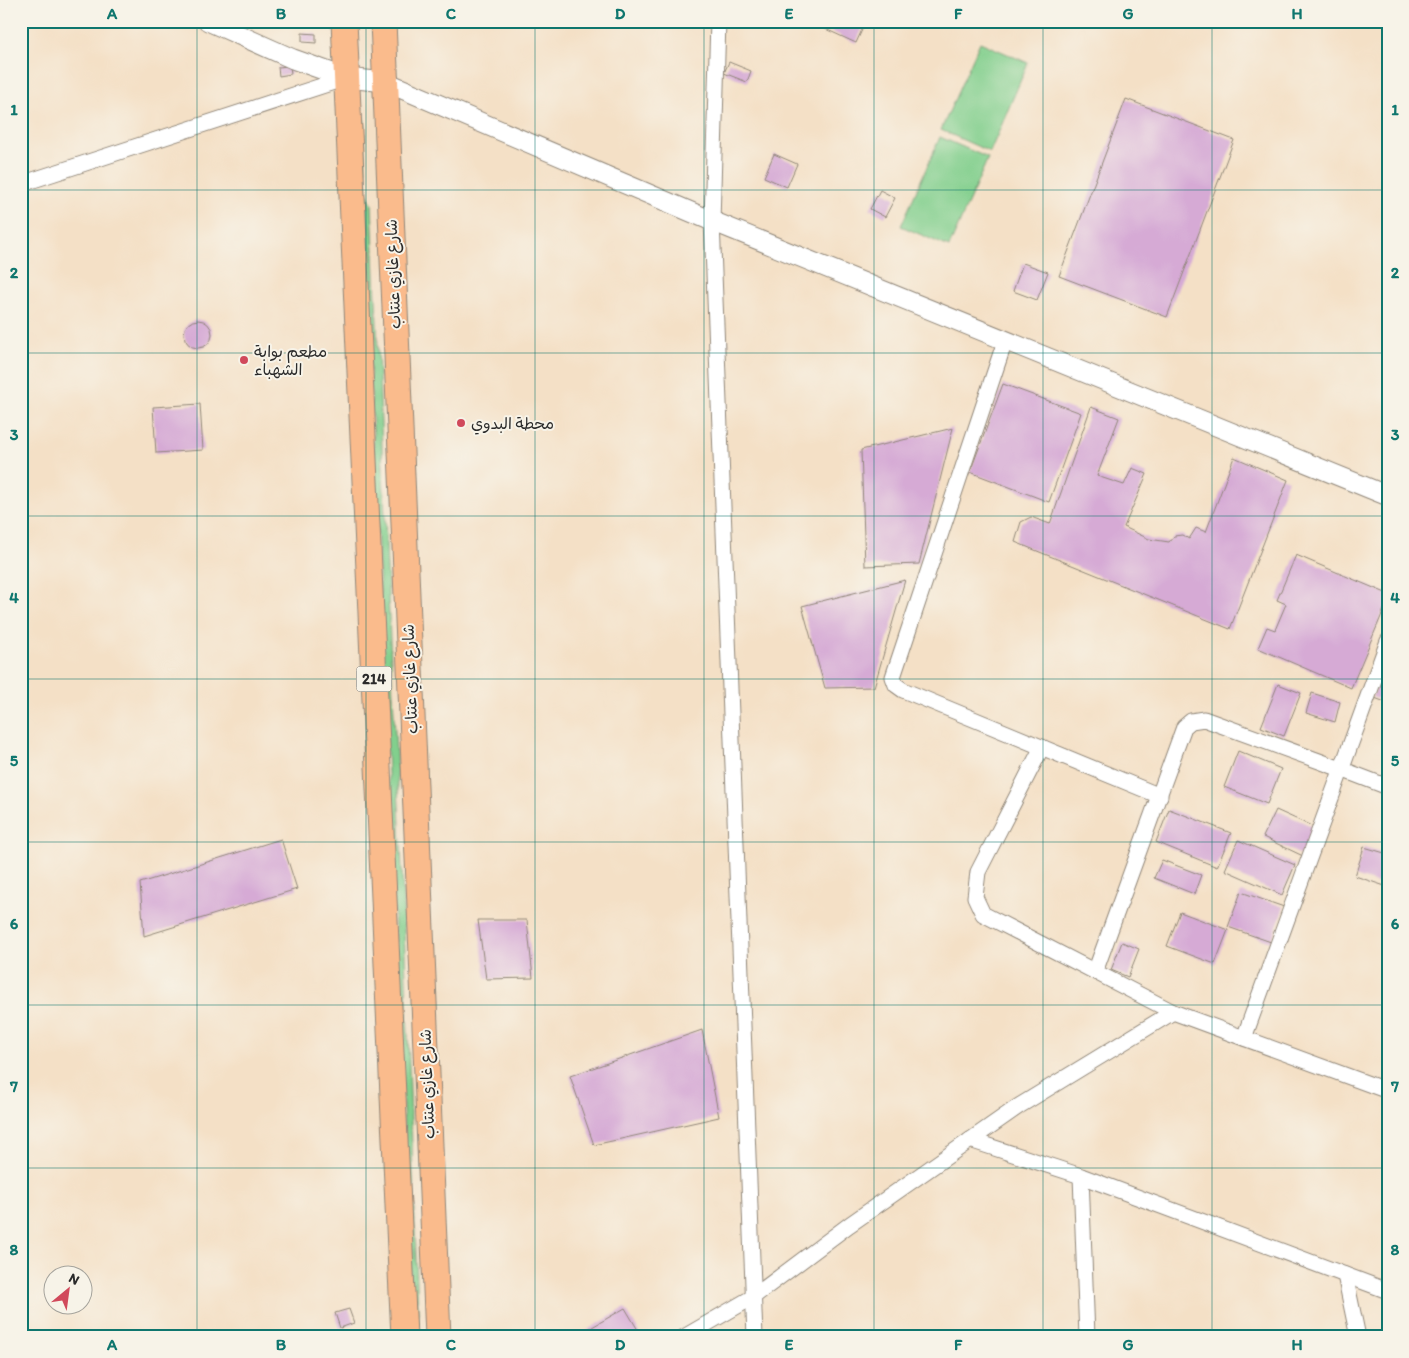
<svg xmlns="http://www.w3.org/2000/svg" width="1409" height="1358" viewBox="0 0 1409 1358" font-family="Itim,'Playpen Sans Arabic',sans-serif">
<rect width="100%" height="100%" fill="#f7f3e8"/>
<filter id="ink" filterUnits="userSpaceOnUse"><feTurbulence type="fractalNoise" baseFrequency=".02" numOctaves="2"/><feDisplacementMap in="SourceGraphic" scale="10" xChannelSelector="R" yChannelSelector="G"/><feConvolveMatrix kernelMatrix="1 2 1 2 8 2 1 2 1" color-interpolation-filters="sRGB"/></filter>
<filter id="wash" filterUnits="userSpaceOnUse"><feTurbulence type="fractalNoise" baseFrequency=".0096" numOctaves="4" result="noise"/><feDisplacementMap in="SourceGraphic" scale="20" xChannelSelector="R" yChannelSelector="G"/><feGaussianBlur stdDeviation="1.12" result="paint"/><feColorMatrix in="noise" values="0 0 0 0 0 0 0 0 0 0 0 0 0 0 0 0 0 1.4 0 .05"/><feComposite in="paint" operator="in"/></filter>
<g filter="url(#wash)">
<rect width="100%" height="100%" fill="#f4e0c6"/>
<g fill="#82cf8d" stroke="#567d5c">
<polygon points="980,42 1028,63 990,152 941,130"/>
<polygon points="359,119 364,120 366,191 372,204 390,640 401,844 419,1337 413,1337"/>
<polygon points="940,137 988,158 949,247 901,226"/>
</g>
<g id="blocks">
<g fill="#d6aad5">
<polygon points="808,21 866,21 856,43"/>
<polygon points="302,33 316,34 316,43 302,42"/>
<polygon points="729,62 751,71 747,82 724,73"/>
<polygon points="290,66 291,74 279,76 278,67"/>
<polygon points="1126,99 1234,140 1167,317 1059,276"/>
<polygon points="774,154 797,164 787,187 764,177"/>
<polygon points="880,190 895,198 885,217 870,209"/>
<polygon points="1023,263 1048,272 1037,300 1013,291"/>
<circle cx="198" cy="334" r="14"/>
<polygon points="1003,384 1081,413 1049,502 970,472"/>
<polygon points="200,404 203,450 156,453 153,407"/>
<polygon points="1091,407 1119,418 1097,476 1124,485 1132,468 1147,474 1124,527 1149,539 1169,542 1174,536 1182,535 1189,539 1196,528 1206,532 1234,457 1288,480 1230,629 1015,542 1021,522 1031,517 1050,524"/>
<polygon points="953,428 919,564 865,566 861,450"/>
<polygon points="1296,555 1388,594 1388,600 1351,688 1258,648 1267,627 1275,630 1286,604 1277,600"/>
<polygon points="905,580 874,687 825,688 802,606"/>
<polygon points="1388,661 1388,703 1372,697"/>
<polygon points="1278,684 1301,693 1284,736 1261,727"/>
<polygon points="1312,693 1340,702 1335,722 1306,713"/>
<polygon points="1238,751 1281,769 1267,804 1224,787"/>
<polygon points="1169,809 1231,833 1217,867 1156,842"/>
<polygon points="1276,810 1316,828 1303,856 1263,837"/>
<polygon points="281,839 297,889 144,936 140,883"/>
<polygon points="1238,840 1295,865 1282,895 1225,870"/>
<polygon points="1364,847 1388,854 1388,887 1355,876"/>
<polygon points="1162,860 1201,875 1194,894 1154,878"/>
<polygon points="1241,892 1284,907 1271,942 1228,927"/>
<polygon points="1180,912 1228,930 1215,964 1167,946"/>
<polygon points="478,920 527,920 533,978 486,979"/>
<polygon points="1122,942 1139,949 1128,977 1111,970"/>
<polygon points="702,1030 719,1117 594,1145 570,1076"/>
<polygon points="625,1308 641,1335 639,1337 592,1337 587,1330"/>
<polygon points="349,1309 354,1323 340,1328 335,1313"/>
</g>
</g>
</g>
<g filter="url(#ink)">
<use href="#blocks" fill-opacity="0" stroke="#908678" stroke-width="1"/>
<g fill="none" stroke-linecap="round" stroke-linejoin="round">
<defs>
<g id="minor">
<polyline points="718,21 712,221 755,1337"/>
<polyline points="21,184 346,78"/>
<polyline points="1005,341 893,677 896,685 903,690 1160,796"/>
<polyline points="1042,747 978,872 975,897 983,914 1173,1012 1388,1091"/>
<polyline points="1095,972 1184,727 1191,721 1204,719 1341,769 1388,787"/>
<polyline points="1244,1038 1388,641"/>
<polyline points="970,1140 1081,1176 1388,1291"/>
<polyline points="1081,1176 1087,1337"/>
<polyline points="1345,1275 1358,1337"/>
<polyline points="684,1337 753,1297 849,1225 1019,1106 1173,1012"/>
</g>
<polyline id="tertiary" points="208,21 293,59 346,78 386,82 712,221 1388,496"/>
<g id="trunk">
<polyline points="344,21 404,1337"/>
<polyline points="383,21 438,1337"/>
</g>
</defs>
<use href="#minor" stroke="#908678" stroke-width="17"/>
<use href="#tertiary" stroke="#908678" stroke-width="21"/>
<use href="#trunk" stroke="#908678" stroke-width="27"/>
<use href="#minor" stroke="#fff" stroke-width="15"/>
<use href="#tertiary" stroke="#fff" stroke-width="19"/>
<use href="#trunk" stroke="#fabb8c" stroke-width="25"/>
</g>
</g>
<path fill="none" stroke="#0f766e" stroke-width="1" stroke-opacity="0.55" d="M197,21V1337M366,21V1337M535,21V1337M704,21V1337M874,21V1337M1043,21V1337M1212,21V1337M21,190H1388M21,353H1388M21,516H1388M21,679H1388M21,842H1388M21,1005H1388M21,1168H1388"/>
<g fill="#d1495b" stroke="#f7f3e8" stroke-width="2">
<circle cx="244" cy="360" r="5"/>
<circle cx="461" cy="423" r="5"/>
</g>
<g text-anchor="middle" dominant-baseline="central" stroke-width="4" stroke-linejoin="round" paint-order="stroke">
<rect fill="#f7f3e8" stroke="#686764" stroke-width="1" x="356.5" y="666.5" width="35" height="25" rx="4"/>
<g font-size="15" font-weight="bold" fill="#2b2b2b">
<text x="374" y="679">214</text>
</g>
<g font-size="16" fill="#2b2b2b" stroke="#f7f3e8">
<text transform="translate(393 274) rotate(-92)">شارع غازي عنتاب</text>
<text transform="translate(410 679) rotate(-92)">شارع غازي عنتاب</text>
<text transform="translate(427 1084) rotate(-92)">شارع غازي عنتاب</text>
</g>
<g font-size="16" fill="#2b2b2b" stroke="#f7f3e8" text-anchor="start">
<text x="254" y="351">مطعم بوابة<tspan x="254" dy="18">الشهباء</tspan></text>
<text x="471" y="423">محطة البدوي</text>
</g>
</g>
<rect width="1409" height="1358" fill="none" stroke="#f7f3e8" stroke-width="55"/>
<g transform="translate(68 1290) rotate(29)"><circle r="24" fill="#f7f3e8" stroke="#a5a39c"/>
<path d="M0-4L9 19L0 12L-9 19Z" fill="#d1495b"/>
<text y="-8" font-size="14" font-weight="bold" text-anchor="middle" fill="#2b2b2b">N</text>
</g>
<rect x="28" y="28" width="1354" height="1302" fill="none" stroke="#0f766e" stroke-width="2"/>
<g font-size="16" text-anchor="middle" font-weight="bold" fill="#0f766e">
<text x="112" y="19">A</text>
<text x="281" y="19">B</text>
<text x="451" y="19">C</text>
<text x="620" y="19">D</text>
<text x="789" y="19">E</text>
<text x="958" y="19">F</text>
<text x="1128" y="19">G</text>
<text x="1297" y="19">H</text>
<text x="14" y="115">1</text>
<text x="1395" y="115">1</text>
<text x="14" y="278">2</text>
<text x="1395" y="278">2</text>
<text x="14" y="440">3</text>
<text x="1395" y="440">3</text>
<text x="14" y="603">4</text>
<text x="1395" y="603">4</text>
<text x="14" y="766">5</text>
<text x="1395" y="766">5</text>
<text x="14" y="929">6</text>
<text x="1395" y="929">6</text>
<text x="14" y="1092">7</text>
<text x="1395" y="1092">7</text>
<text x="14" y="1255">8</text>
<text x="1395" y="1255">8</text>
<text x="112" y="1350">A</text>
<text x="281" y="1350">B</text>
<text x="451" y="1350">C</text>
<text x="620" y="1350">D</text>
<text x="789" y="1350">E</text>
<text x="958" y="1350">F</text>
<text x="1128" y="1350">G</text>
<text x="1297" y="1350">H</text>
</g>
</svg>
